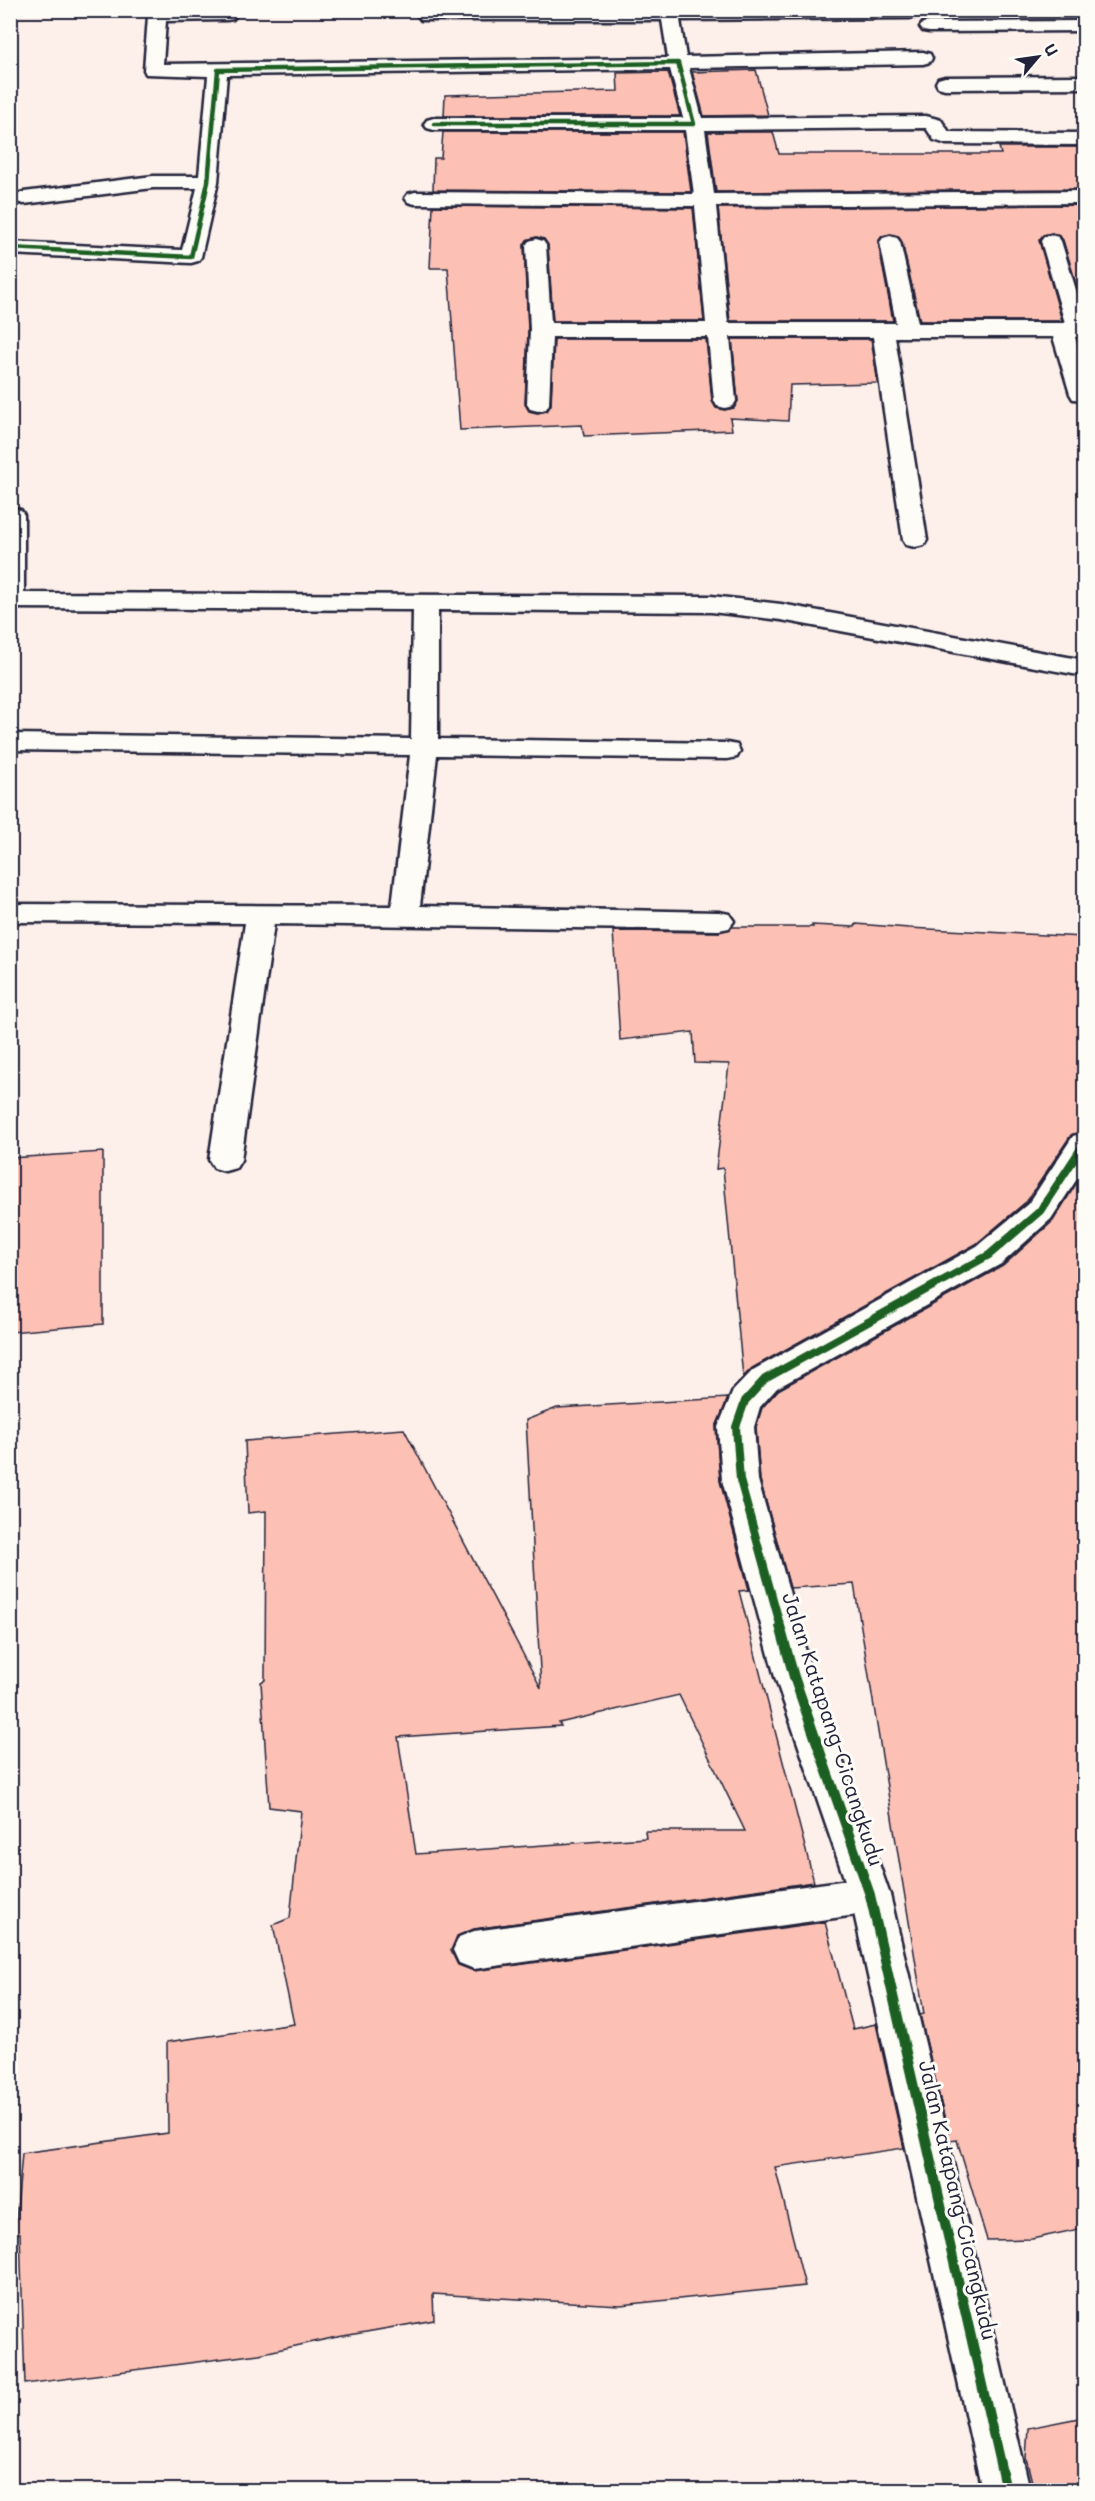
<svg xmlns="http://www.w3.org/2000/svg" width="1095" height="2501" viewBox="0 0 1095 2501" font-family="Mali,sans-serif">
<rect width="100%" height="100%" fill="#fdf0ea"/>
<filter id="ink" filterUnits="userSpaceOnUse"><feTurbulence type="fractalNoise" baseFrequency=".0167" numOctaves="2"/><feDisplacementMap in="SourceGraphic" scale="12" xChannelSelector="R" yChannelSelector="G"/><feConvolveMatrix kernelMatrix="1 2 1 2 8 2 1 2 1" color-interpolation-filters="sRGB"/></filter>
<g filter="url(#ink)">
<g fill="#fcc1b4" stroke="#22223b" stroke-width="1.5" fill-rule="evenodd">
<polygon points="756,70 768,115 704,116 692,72"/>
<polygon points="668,72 680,116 444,116 445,95 618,91 617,73"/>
<polygon points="443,132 683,132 691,192 433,190 434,158 441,158"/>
<polygon points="708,132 773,132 779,154 1001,154 999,147 1084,147 1084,189 716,192"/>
<polygon points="1084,205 1084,310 1063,240 1059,235 1052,233 1043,235 1039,240 1062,321 920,321 902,242 898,236 891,234 882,236 878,242 893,321 730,321 718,208"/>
<polygon points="433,206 693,208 704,321 553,321 548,245 544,239 537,237 527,240 524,245 528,330 525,404 529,411 537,413 547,411 551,405 554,339 706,339 712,401 716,408 724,410 734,408 738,401 732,339 871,339 878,383 790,385 788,421 730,418 732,430 584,436 582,425 460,430 448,268 430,268"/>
<polygon points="856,924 909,928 1084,937 1084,1131 1071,1135 1027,1201 976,1244 752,1368 743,1377 723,1168 716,1169 729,1064 695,1063 693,1032 620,1040 613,931 719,932 732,927 813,927 812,925 855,927"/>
<polygon points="103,1152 103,1324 10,1332 10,1158"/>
<polygon points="1084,1171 1084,2228 1032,2239 987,2240 957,2140 950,2141 920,2015 924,2014 854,1584 790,1588 760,1480 756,1427 762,1408 778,1390 1003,1266 1053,1221"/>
<path d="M728,1398L716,1427L720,1481L749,1590L739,1591L814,1882L474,1929L457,1936L451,1951L458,1965L474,1971L825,1922L853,2029L876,2024L904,2148L775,2167L805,2286L620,2305L433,2294L434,2320L332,2338L259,2354L25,2384L20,2233L15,2234L22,2153L168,2133L167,2042L294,2024L273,1925L290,1918L301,1811L269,1807L261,1682L265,1680L266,1511L248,1513L245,1441L404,1429L541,1688L526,1420L557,1408ZM679,1695L745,1831H645L646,1838L416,1854L398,1737L561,1726L559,1723Z"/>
<polygon points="1084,2417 1084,2490 1034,2490 1026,2458 1028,2428"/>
</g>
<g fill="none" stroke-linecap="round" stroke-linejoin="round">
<defs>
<g id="minor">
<polygon points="231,10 236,15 233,19 227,20 166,21 163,64 668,58 662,20 421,20 418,16 421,12 427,11 916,10 918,13 915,17 909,18 680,20 686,57 923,52 930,54 932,58 930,62 923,64 689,68 702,118 926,116 941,120 949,132 1084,133 1084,145 946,144 934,140 926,128 705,130 714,194 1084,191 1084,203 716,206 728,323 896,323 880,242 883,238 890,236 897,238 900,242 918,323 1065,323 1041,241 1044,237 1051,235 1058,237 1061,241 1084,316 1084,336 1075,337 1084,368 1084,400 1073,399 1070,394 1053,337 895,337 927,540 924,545 915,547 906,545 903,540 873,337 730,337 736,401 733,406 725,408 717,406 714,401 708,337 552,337 549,404 546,409 538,411 530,409 527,404 530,330 526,245 529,241 536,239 543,241 546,245 551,323 706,323 695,206 415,204 408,202 405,198 408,194 415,192 694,194 685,130 434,130 427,128 424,124 427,120 434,118 683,118 670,69 227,75 218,182 201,257 198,261 191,263 10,254 10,242 182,250 197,188 153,188 24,204 17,202 14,198 17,194 24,192 153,176 199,176 208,76 146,74 144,70 148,16 151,12 157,11"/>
<polygon points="1084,21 1084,31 929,32 923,31 920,27 923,23 929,22"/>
<polygon points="1084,76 1084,88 945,89 938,87 936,83 938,79 945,77"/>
<polygon points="10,508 21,510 24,515 24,593 711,596 781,604 1084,660 1084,676 781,620 711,612 438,610 438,739 727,743 737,745 740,751 737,757 727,759 437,755 420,906 719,912 729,914 734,921 729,928 719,930 274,924 241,1160 236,1168 225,1171 214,1168 209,1160 245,923 10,922 10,904 392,906 410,755 10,750 10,734 411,739 413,610 10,608"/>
<polygon points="870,1877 884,1882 890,1895 884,1908 870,1913 474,1969 459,1963 453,1950 459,1937 474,1931"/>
</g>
<polygon id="tertiary" points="1084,1133 1084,1168 1051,1219 1001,1264 777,1388 760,1407 754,1427 758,1480 813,1677 890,1895 1030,2490 982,2490 850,1895 775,1677 722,1480 718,1427 733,1391 753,1370 977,1246 1029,1203 1073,1136"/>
</defs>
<use href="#minor" stroke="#22223b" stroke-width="5"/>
<use href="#tertiary" stroke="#22223b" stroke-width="5"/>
<use href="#minor" fill="#fdfcf7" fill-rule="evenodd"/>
<use href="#tertiary" fill="#fdfcf7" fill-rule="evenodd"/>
<defs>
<polyline id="cycleway-far2" points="10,248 191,257 208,182 218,70 678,63 694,124 434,124"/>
<polyline id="cycleway-far1" points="781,1628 740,1480 736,1427 745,1401 765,1379 989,1255 1040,1211 1084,1144"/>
<polyline id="cycleway" points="780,1626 794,1677 870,1895 1006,2490"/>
</defs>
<use href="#cycleway-far2" stroke="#fdfcf7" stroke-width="7"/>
<use href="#cycleway-far1" stroke="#fdfcf7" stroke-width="11"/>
<use href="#cycleway" stroke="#fdfcf7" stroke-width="14"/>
<use href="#cycleway-far2" stroke="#1b5e20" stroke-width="4.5"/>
<use href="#cycleway-far1" stroke="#1b5e20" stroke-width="8"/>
<use href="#cycleway" stroke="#1b5e20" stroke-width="10"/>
</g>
</g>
<g text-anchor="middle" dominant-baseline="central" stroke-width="6" stroke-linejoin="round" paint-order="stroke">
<g font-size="21" fill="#22223b" stroke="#fdfcf7">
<text transform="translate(834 1729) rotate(72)">Jalan Katapang-Cicangkudu</text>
<text transform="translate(959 2200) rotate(77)">Jalan Katapang-Cicangkudu</text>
</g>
</g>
<rect width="1095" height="2501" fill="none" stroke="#fdfcf7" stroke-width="36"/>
<rect x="18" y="18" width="1059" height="2465" fill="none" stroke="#22223b" stroke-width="2" filter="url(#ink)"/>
<g transform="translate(1038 57) rotate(61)" stroke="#fdfcf7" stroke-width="4.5" paint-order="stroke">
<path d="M0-4.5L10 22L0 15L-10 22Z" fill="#22223b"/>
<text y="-9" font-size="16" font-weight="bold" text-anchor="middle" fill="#22223b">U</text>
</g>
</svg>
